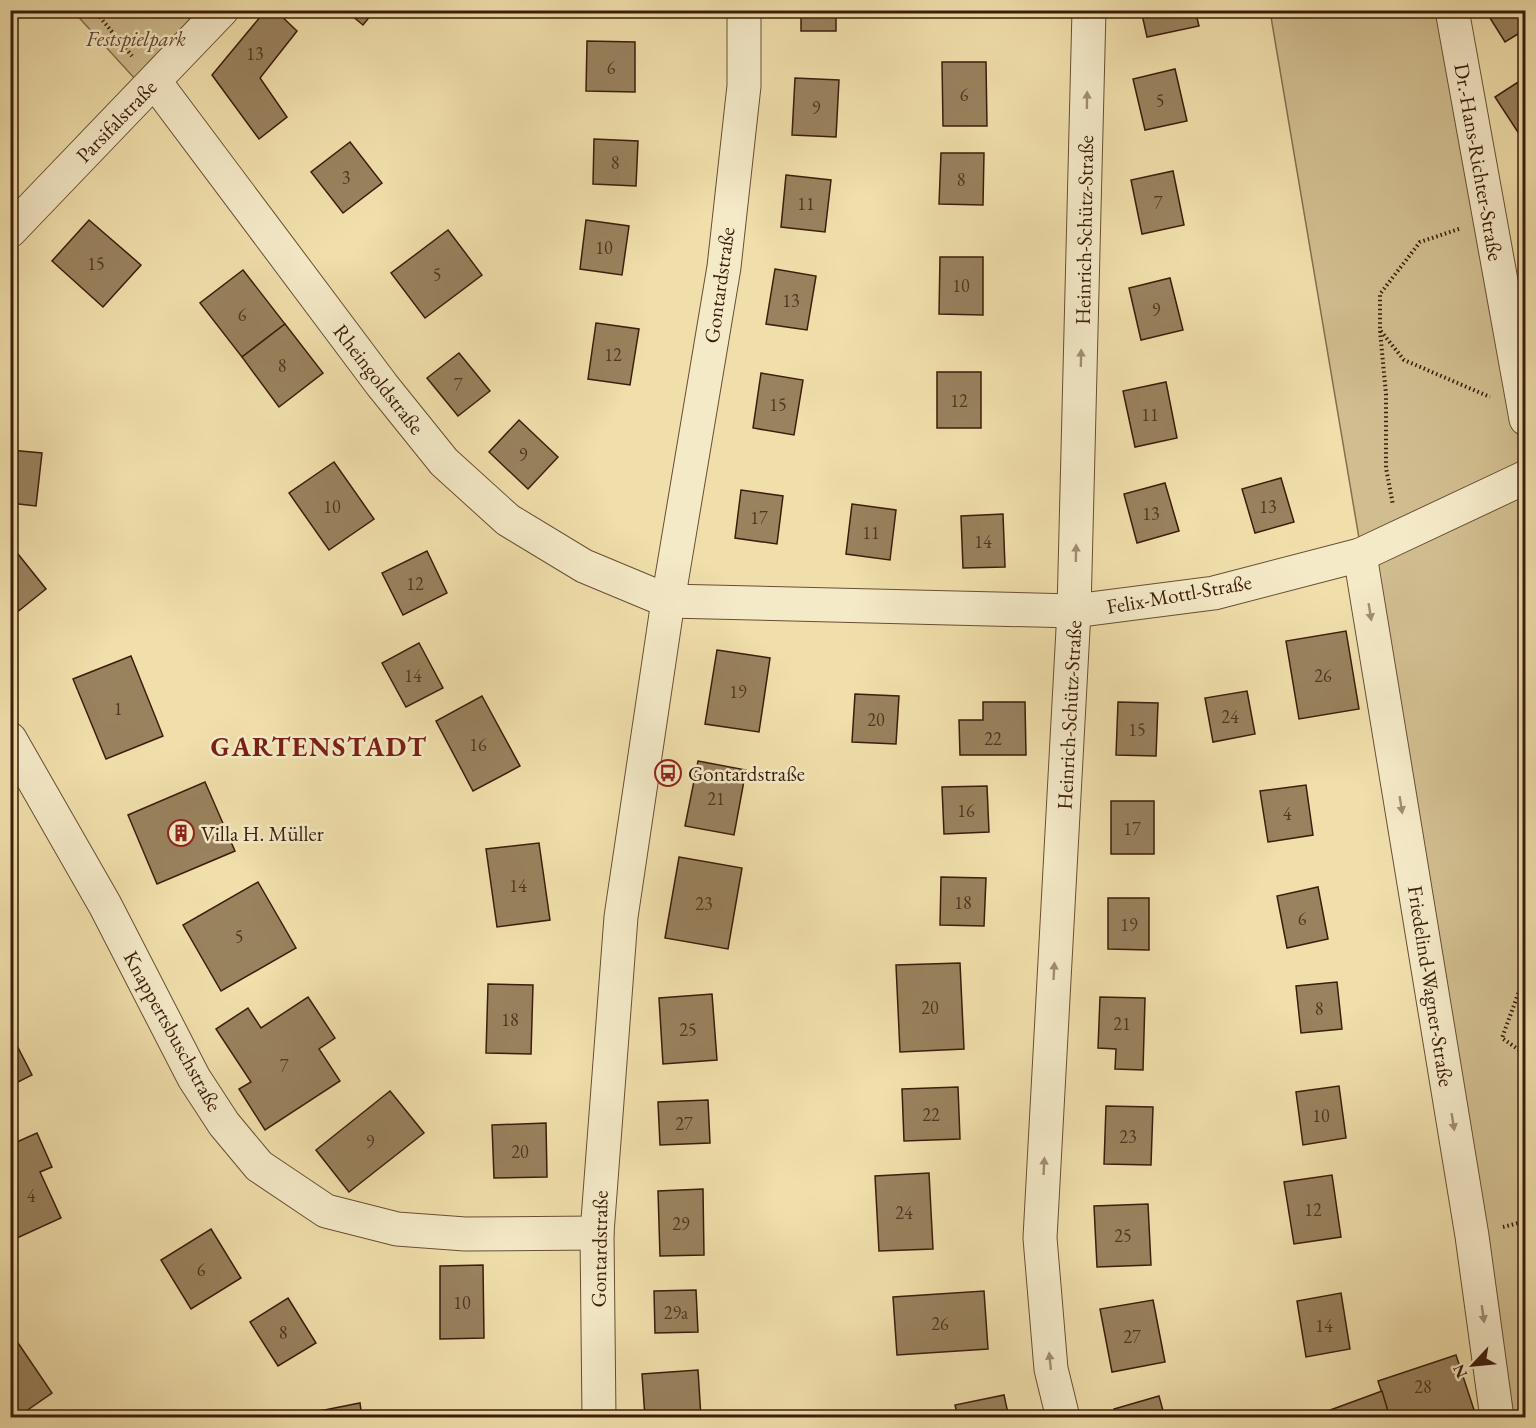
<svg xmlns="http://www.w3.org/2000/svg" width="1536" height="1428" viewBox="0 0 1536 1428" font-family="'EB Garamond',serif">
<rect width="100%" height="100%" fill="#f0dfab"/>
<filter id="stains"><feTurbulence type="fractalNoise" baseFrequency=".00333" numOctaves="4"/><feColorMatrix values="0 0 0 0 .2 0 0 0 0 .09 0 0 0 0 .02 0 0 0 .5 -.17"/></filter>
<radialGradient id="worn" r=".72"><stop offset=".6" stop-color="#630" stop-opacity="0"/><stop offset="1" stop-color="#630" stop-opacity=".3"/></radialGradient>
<g fill="#d1be90" stroke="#866e4e" stroke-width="1.5">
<polygon points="73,11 197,11 136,80"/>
<polygon points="1270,11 1451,11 1526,422 1525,1417 1499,1417 1362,556"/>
</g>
<g fill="#99825e" stroke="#3b1d0b" stroke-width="1.5">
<polygon points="266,10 275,10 297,31 260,78 287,117 259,139 212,75"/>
<polygon points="345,10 375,10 363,25"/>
<rect x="801" y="10" width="35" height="21"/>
<polygon points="1141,10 1195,10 1199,26 1147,37"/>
<polygon points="1485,10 1526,10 1526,29 1505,42"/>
<polygon points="587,41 635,42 635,92 586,91"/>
<polygon points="942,62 986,62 987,126 943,126"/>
<polygon points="1175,69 1187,121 1145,130 1133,79"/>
<polygon points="1526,77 1526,143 1525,143 1495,97"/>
<polygon points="795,78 839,80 836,137 792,135"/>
<polygon points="594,139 638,141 636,186 593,184"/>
<polygon points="350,142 382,183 343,213 311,172"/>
<polygon points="941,153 984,153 983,205 939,204"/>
<polygon points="1173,171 1184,225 1142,234 1131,180"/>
<polygon points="786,175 831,180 825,232 781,227"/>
<polygon points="89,220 141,265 103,307 52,261"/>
<polygon points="586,220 629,226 622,275 580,269"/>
<polygon points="448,230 482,275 425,318 391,273"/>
<polygon points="940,257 983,257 983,315 939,314"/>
<polygon points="775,269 816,276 807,330 766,324"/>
<polygon points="243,270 285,324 242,357 200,303"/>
<polygon points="1170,278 1183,330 1141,340 1129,288"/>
<polygon points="596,323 639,329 630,385 588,379"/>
<polygon points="285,324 323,373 279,407 242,357"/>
<polygon points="459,353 490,391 458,416 427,378"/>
<rect x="937" y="372" width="44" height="56"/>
<polygon points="761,373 803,380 794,435 753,428"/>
<polygon points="1166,382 1177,438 1135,447 1123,391"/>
<polygon points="519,420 558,457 528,489 489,452"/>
<polygon points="10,450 42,453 36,506 10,503"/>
<polygon points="334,462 374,519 329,550 289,493"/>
<polygon points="1281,478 1294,522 1255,533 1242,489"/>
<polygon points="1165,483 1179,531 1137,543 1124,494"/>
<polygon points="741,490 783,496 777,544 735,538"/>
<polygon points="852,504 896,510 890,560 846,554"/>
<polygon points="1003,514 1005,567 963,568 961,516"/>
<polygon points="14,549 46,589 11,617 10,552"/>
<polygon points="427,551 447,593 403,615 382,573"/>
<polygon points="1346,631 1359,709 1299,719 1286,641"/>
<polygon points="419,643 443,688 406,707 382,663"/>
<polygon points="717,650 770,658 759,732 705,724"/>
<polygon points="131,656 163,736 106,759 73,679"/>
<polygon points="1247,691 1255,734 1213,742 1205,698"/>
<polygon points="855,694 899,696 896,744 852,742"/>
<polygon points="482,696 520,766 473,791 436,721"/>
<polygon points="983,702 1025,702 1026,755 960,755 959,720 983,720"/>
<polygon points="1118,702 1158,703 1156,756 1116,755"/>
<polygon points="698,761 746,770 734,835 685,826"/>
<polygon points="205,782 235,851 157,884 128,815"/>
<polygon points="1306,785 1313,835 1268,842 1260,791"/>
<polygon points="987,786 989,832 944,834 942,787"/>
<rect x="1111" y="801" width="43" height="53"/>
<polygon points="539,843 550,920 497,927 486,849"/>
<polygon points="679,857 742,868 728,949 665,938"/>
<polygon points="941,877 986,878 984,926 940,925"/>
<polygon points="258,882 296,948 221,991 183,925"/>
<polygon points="1318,887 1328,939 1287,948 1277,896"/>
<polygon points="1108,898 1149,898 1149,950 1108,949"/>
<polygon points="960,963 964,1049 900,1052 896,965"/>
<polygon points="1337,982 1342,1029 1301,1033 1296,986"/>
<polygon points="488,984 533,985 531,1054 486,1053"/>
<polygon points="712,994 717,1060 663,1064 659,998"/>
<polygon points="308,997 335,1038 319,1049 340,1081 265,1130 239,1089 251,1082 216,1029 248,1008 261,1028"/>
<polygon points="1100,997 1145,998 1143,1070 1115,1069 1116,1049 1098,1048"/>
<polygon points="10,1032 32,1075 10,1086"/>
<polygon points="1339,1086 1346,1138 1303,1145 1296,1092"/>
<polygon points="958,1087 960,1139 904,1141 902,1089"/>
<polygon points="390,1091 424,1133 349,1192 316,1150"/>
<polygon points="708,1100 710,1143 660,1145 658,1102"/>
<polygon points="1106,1106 1153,1107 1151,1165 1104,1164"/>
<polygon points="546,1123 547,1177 494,1178 492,1125"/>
<polygon points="37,1133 52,1167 40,1172 61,1218 17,1238 10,1223 10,1145"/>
<polygon points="929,1173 933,1249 879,1251 875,1176"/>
<polygon points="1332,1175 1341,1237 1294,1244 1284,1182"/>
<polygon points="703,1189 704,1255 660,1256 658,1191"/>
<polygon points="1148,1204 1151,1265 1097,1267 1094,1206"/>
<polygon points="211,1229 241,1278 191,1309 161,1260"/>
<polygon points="483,1265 484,1338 440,1339 440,1266"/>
<polygon points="696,1290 698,1332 655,1333 654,1291"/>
<polygon points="984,1291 988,1349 897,1355 893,1297"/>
<polygon points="1341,1293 1350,1349 1306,1357 1297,1301"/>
<polygon points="288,1298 316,1343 278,1366 250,1322"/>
<polygon points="1153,1300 1165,1362 1112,1372 1100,1309"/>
<polygon points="16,1340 52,1393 16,1418 10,1418 10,1344"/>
<polygon points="1456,1355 1476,1416 1390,1418 1378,1381"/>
<polygon points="698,1370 701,1418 645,1418 642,1374"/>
<polygon points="1382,1391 1390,1418 1315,1418 1314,1416"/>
<polygon points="1004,1395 1009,1418 958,1418 955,1405"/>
<polygon points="1159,1396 1165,1418 1117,1418 1114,1409"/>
<polygon points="360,1403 362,1418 315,1418 314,1412"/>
</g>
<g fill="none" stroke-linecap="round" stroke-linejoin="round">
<defs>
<g id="minor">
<polyline points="1452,10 1526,419"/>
<polyline points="155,82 382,385 444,462 508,520 584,566 668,601 1074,611 1214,593 1360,555 1526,477"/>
<polyline points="10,231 222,10"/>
<polyline points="1360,555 1472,1236 1497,1418"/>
<polyline points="10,739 105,905 194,1078 224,1124 259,1166 326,1211 397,1229 465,1234 597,1233"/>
<polyline points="599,1418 597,1233 621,917 668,601 724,267 744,86 744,10"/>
<polyline points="1063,1418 1051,1369 1040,1238 1074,611 1089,10"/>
</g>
</defs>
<use href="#minor" stroke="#684e33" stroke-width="35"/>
<g stroke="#3b1d0b" stroke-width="4" stroke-dasharray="1.5 3" stroke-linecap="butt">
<polyline points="94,10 132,56"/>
<polyline points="1459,229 1420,242 1380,294 1380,330 1404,360 1490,397"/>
<polyline points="1380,331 1386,394 1386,468 1393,505"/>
<polyline points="1526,972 1502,1038 1526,1055"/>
<polyline points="1503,1227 1526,1221"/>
</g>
<use href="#minor" stroke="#f5eac8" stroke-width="33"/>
</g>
<defs><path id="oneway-solid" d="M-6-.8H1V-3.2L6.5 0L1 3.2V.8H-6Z" transform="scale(1.5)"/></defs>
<g fill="#a18e73">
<use href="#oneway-solid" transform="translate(1087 100) rotate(-89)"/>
<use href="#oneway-solid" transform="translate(1081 358) rotate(-89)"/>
<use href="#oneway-solid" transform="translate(1076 553) rotate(-89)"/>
<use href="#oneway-solid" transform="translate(1370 612) rotate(81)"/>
<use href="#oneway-solid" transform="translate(1401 805) rotate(81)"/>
<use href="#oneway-solid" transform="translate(1054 971) rotate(-87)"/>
<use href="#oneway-solid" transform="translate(1453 1122) rotate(81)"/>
<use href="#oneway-solid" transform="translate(1044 1166) rotate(-87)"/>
<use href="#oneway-solid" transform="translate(1483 1314) rotate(82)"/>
<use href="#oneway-solid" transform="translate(1050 1361) rotate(-96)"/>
</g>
<defs>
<symbol id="bus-ring" viewBox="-11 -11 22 22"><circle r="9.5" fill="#f5eac8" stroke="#8f2418" stroke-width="1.5"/><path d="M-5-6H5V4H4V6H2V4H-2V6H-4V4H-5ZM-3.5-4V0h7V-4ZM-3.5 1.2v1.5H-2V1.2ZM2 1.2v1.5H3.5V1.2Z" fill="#8f2418"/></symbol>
<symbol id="building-ring" viewBox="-11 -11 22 22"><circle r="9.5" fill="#f5eac8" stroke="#8f2418" stroke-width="1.5"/><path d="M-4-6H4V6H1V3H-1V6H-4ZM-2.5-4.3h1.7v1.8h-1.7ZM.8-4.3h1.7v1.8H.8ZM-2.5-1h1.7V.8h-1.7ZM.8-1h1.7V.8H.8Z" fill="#8f2418"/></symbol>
</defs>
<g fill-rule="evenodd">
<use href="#bus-ring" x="653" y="758" width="30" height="30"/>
<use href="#building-ring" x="166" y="818" width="30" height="30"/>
</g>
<g text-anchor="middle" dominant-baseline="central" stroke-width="5" stroke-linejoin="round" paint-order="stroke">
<g font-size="18" fill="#523620">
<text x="255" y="53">13</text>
<text x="611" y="67">6</text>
<text x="964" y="94">6</text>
<text x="1160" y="100">5</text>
<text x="816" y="107">9</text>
<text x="615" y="162">8</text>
<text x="346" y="177">3</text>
<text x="961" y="179">8</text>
<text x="1158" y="202">7</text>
<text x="806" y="203">11</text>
<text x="604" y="247">10</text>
<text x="96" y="263">15</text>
<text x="437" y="274">5</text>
<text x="961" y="285">10</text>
<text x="791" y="300">13</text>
<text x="1156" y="309">9</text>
<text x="242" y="314">6</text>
<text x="613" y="354">12</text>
<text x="282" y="365">8</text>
<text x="458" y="384">7</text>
<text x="959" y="400">12</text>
<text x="778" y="404">15</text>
<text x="1150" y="414">11</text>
<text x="523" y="454">9</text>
<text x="332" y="506">10</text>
<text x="1268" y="506">13</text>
<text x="1151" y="513">13</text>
<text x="759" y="517">17</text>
<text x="871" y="532">11</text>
<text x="983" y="541">14</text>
<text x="415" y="583">12</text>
<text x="413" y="675">14</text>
<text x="1323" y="675">26</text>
<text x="738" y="691">19</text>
<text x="118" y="708">1</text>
<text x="1230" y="716">24</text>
<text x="876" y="719">20</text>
<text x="1137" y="729">15</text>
<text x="993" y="738">22</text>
<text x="478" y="744">16</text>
<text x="716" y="798">21</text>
<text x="966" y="810">16</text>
<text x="1287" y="813">4</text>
<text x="1132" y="828">17</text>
<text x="518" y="885">14</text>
<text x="963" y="902">18</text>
<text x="704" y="903">23</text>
<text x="1302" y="918">6</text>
<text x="1129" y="924">19</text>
<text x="239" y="936">5</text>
<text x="930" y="1007">20</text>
<text x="1319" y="1008">8</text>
<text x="510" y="1019">18</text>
<text x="1122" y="1023">21</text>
<text x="688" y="1029">25</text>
<text x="284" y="1065">7</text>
<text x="931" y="1114">22</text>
<text x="1321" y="1115">10</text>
<text x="684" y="1123">27</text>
<text x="1128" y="1136">23</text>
<text x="370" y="1141">9</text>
<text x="520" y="1151">20</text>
<text x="31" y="1195">4</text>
<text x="1313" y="1209">12</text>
<text x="904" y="1212">24</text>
<text x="681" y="1223">29</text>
<text x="1123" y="1235">25</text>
<text x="201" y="1269">6</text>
<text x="462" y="1302">10</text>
<text x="676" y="1312">29a</text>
<text x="940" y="1323">26</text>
<text x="1324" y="1325">14</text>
<text x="283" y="1332">8</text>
<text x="1132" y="1336">27</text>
<text x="1423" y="1386">28</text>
</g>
<g font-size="21" font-style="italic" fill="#60452c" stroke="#f5eac8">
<text x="136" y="38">Festspielpark</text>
</g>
<g font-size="21" fill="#3b1d0b" stroke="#f5eac8">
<text transform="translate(116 121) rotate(-46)">Parsifalstraße</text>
<text transform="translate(1479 162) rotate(80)">Dr.-Hans-Richter-Straße</text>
<text transform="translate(1084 230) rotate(-89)">Heinrich-Schütz-Straße</text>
<text transform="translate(719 285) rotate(-82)">Gontardstraße</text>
<text transform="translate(379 379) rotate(52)">Rheingoldstraße</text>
<text transform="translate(1179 594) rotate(-10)">Felix-Mottl-Straße</text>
<text transform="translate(1069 715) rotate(-87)">Heinrich-Schütz-Straße</text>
<text transform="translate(1431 986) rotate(81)">Friedelind-Wagner-Straße</text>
<text transform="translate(173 1031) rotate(61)">Knappertsbuschstraße</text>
<text transform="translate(599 1249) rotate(-89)">Gontardstraße</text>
</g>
<g font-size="21" fill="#3b1d0b" stroke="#f5eac8" text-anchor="start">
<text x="688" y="773">Gontardstraße</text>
<text x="201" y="833">Villa H. Müller</text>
</g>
<g font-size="27" font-weight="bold" letter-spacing="1.5" fill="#7a1f14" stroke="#f5eac8">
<text x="319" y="746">GARTENSTADT</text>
</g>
</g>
<rect width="1536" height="1428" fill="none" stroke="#f0dfab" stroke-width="36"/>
<rect x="12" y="12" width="1512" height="1404" fill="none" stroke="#3b1d0b" stroke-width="3"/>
<rect x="18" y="18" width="1500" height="1392" fill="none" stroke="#3b1d0b" stroke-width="1.5"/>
<g transform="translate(1473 1365) rotate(244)" stroke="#f5eac8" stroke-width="4.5" paint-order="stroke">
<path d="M0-4.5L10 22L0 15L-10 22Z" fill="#3b1d0b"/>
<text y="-9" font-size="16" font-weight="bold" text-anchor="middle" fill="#3b1d0b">N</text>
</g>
<rect width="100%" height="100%" filter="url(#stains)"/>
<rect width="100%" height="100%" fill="url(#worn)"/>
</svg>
